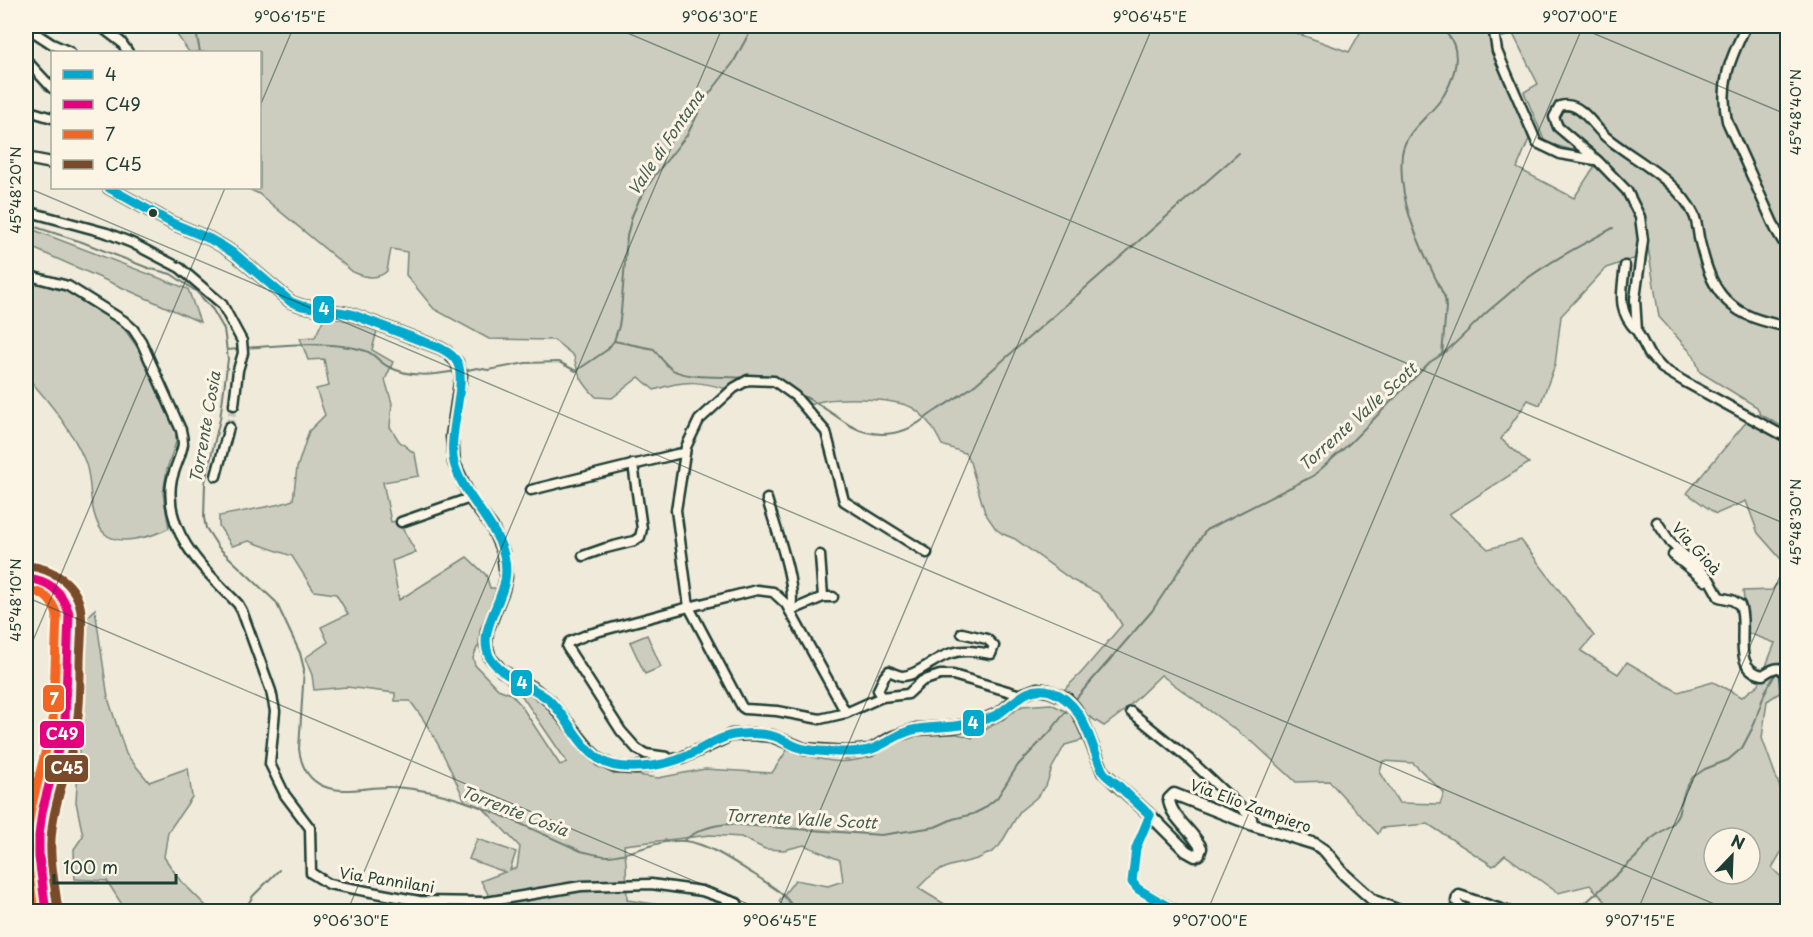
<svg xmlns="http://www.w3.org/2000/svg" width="1813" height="937" viewBox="0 0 1813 937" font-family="'Playpen Sans',sans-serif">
<rect width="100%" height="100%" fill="#efeada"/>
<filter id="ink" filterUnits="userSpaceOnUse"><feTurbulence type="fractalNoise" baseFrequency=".0167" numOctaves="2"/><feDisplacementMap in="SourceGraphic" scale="12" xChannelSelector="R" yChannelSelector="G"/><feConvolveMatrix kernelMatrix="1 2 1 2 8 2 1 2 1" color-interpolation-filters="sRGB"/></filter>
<g filter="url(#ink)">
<g fill="#cccdbf" stroke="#76857a" stroke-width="1.5" fill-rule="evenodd">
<path d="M168,26H1277L1349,52L1364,26H1470L1476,32L1485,26L1529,139L1517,168L1574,198L1596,164L1626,196L1637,222L1639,257L1606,268L1561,316L1555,365L1540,405L1528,400L1501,439L1529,463L1449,514L1488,549L1521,540L1594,636L1581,651L1618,674L1627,662L1678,692L1713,682L1742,697L1759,684L1775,643L1748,633L1743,591L1772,590L1787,569V688L1767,701L1762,738L1787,807V842L1772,868L1787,883V911H1610L1607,903L1590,885L1558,893L1505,855L1493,866L1428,824L1381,828L1378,834L1329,781L1296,782L1255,744L1161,675L1124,711L1104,726L1080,711L1064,690L1082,672L1122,625L1114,612L1098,593L1072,580L1015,539L1003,534L996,529L985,513L970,462L965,453L942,445C935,431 927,417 913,408C897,398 828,395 811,405C808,406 806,409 804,411C782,386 766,371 733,391C701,381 687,379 654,390L639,377L612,398L596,397C583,384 577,374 574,356L554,340L489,339L434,309L406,275L407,252L391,249L387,271C378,280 364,277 353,272L259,194L247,188H260V52H189L173,29ZM1383,761L1413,763L1444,793L1440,804L1399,803L1380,772ZM1714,838H1750V874H1714Z"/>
<polygon points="1500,26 1787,26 1787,429 1760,414 1757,407 1700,372 1694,356 1659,317 1645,228 1636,198 1602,159 1545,142 1524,92 1538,84 1513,34 1503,37"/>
<polygon points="26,227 188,289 200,322 26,245"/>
<path d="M26,279L66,287L102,310L125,330L147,361L172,419L176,432V442L167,469L163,494L169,528C158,534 148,537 135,539C106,544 97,531 92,504C89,488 91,474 84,459C71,428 48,400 26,376Z"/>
<path d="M325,316L347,319L377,331L372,350L393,362L385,380L392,403L390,427L399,441L415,454L419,476L383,482L391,522L398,521L416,552L392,561L399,600L467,557L486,575L490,588H495L496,592L484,621L479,641L481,644L477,648L473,658L475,665L498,689L511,694L520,704L560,765L567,762L522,696L496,673L531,693L561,721L585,754L594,763L615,772L658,778L705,769L772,773L787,750C815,758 838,767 868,757C877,755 891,744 901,739C923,728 951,731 973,738L1022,706L1051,704L1071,714L1083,740L1065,745L1052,768L1046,786L1036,798L1020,811L1000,845L994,851L977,859L950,866L938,871L927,879L918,888L956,911H786L779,901L795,880L828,886L843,881L840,860L804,845L784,850L765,849L741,837L710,835L624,845L626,862L627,900L701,911H497L481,881L505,872L469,859L477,839L516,852L510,870L517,868L520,847L483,808L465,801C449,766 434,731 410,701H395V693L347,687L314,690L312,675L305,658L328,642L321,627L348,614L336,594L314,591L292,556L249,541L232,546L219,526V516L281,504L293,500L297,468L309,431L325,415L316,389L329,386L324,359L308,360L300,338L315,337Z"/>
<polygon points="1748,420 1787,441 1787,566 1758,533 1746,501 1716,514 1687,493"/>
<polygon points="95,609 108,698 126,754 149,782 188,768 192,797 168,832 164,857 179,879 206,906 209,911 122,911 121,903 107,881 75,879 74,849 83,836 76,802 79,755 83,623"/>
<polygon points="647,635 661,667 645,674 630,642"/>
</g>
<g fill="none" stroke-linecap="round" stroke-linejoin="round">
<g stroke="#6c7d71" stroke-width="2">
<polyline points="195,26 200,52"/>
<path d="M1436,26C1440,28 1444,31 1447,34C1465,53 1452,85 1439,102C1426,119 1405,132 1402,154C1397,206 1424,253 1445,298L1446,307L1442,355"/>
<path d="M26,224L82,242L148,268L171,274L197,292L213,310L224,329L228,359L220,419L205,482L204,518L206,528L219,548L276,602L300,653L304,669L299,749C301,765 307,779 323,786C344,795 369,786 391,787C404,787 419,790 432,792C481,803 535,831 581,851C590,853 599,856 608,856C634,855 658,838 685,841C709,844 734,862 755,875C769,885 789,895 795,912"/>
<path d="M614,341L654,349C660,357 665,365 673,370C688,379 726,376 745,378"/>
<path d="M245,348C280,345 332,340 366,351C375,354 380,363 389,367C411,378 433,375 457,371"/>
<polyline points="227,350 239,349"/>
<polyline points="463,371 477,368 488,370 526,363 559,362 576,371 607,350 614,341 619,326 621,312 627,236 632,216 639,200 655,175 687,135 706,98 733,63 753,26"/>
<path d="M799,394C818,402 833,415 851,426C868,435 887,436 905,430C917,426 927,416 937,410C951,401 963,394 976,384L1239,153"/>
<polyline points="1781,665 1788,652"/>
<path d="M1073,702L1152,611L1206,530L1313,476L1350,443L1430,362C1455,348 1471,325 1493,307C1504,298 1514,289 1525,280C1552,260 1583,244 1613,228"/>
<path d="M683,841C698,830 708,826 727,824L881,835L935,827L953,819L973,814L983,809L997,798L1018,765L1050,732L1070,706"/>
<polyline points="1581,907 1636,857 1651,839 1672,824 1678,814 1685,790 1693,777 1705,769 1728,760 1742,748 1753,727 1765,692 1776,673"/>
<polyline points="243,912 253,896 279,870"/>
</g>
<polyline stroke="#c5c7b9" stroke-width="8" stroke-dasharray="8 4" stroke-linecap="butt" points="229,427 234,405"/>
<defs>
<g id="minor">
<polyline points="100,26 121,42 128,52"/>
<polyline points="1493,26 1497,51 1537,143 1560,154 1595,160"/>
<path d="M1746,26C1730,59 1719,84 1727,121L1776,230L1788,250"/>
<polyline points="26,27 52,44 70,52"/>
<polyline points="26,60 52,88"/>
<polyline points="26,110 52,118"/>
<polyline points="26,211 107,233 132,243 180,268 222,304 242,341 243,353 238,370 234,405"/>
<path d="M1625,266C1622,291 1616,311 1637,331"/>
<path d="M26,275L68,286L124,321L133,329L141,341L181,430C182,434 183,439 183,444C181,457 173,470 171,484C165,535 205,570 238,604L242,611L271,691L275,711L270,764L285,795L310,828L311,873L329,884L419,901L486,902L581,886L651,884L702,891L737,903L741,912"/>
<path d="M1788,327C1765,322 1742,317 1726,300C1710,284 1704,259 1699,238C1698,231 1697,222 1694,215C1678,180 1634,160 1606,137C1597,129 1590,118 1581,111C1575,106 1567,104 1560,106L1554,117L1558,127L1598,161L1627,191L1640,217L1643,240L1635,299L1637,331L1649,354L1662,368L1685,382L1788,438"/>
<polyline points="216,476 229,427"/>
<polyline points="531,490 677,454 685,453"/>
<path d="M767,499C774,524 799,588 790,611"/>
<polyline points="401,522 470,498"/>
<path d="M1657,522L1671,543L1708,577L1719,597L1732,600L1740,605C1749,627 1730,669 1763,675C1794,653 1781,689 1788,704"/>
<polyline points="1673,555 1705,581"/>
<polyline points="583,556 606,548 634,541 640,537 642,529 633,464"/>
<polyline points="823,597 833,597"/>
<polyline points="790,611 823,597 820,555"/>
<path d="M962,633L987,639L994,646L991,654C978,652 964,649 952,653C935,657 919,675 903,676C899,676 893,673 889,671L884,677L878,690L882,697L908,694L922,681L940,675H953L1021,695"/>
<polyline points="1131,712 1189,759 1252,818 1253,825"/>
<polyline points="846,713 820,719 777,711 745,709 742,707 689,607 676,510 686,447 699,420 734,388 748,380 774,381 795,396 826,432 844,501 927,553"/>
<polyline points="672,762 667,757 646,754 637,749 621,731 567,647 569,642 589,634 689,607 757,590 773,592 786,604 846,713 882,697"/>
<polyline points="1150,815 1136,848 1132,882 1138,889 1178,912"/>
<polyline points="26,896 44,898"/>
<polyline points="1467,912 1456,901 1457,897 1459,895 1510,912"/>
<polyline points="1568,912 1582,909"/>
</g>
<g id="tertiary">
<polyline points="26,158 52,163"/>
<path d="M109,188L172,223L210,239L224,247L236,255L291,302L302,306L351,314L440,348L447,352L457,362L461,376L452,436L454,463L470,498L492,527L503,552L506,577L503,590L487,631L486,645L490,658L502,671L534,689L550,701L591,752L600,760L615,767L634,768L652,765L682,758L731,735L752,734L772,736L804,749L846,752L870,750L893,737L916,729L953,727L979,722L1000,713L1021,695L1037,689L1049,691L1066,698L1075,708L1084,724L1103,772L1150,815L1186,851L1195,856L1199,854L1201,848C1193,831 1170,817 1169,799L1174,794L1253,825L1315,844L1325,851L1345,875L1374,901L1402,912"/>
</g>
<path id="primary" d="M26,578C50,578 63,591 69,613C68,649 69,687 65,723C60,758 45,790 40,825C36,853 43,884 46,912"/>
</defs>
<use href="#minor" stroke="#1f3d34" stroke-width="13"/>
<use href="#tertiary" stroke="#1f3d34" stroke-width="15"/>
<use href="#primary" stroke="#1f3d34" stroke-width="18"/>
<use href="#minor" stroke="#fcf5e5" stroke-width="8"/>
<use href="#tertiary" stroke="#fcf5e5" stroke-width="10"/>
<use href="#primary" stroke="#fcf5e5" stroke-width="14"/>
<defs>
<g id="bus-1">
<path d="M109,188L172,223L210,239L224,247L236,255L291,302L302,306L351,314L440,348C446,351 454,356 457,362C468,382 447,435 454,463C465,504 513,534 505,580C501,605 478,631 489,656C499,676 531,685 548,699C567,716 578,745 599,759C620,774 665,766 687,756C700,750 719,737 733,735C745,733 761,733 773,736C784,739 793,747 804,749C818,752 859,754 872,749C888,743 901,731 918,729C939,726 960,728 980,721C987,719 995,716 1001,712C1017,701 1028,685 1050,691C1080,701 1087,731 1097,757C1099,762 1101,769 1104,773C1107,777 1113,781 1117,784C1128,795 1139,805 1150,815"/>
<polyline points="1150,815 1136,848 1132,882 1138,889 1177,912"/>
</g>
<path id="bus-2" d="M26,578C49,580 62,591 69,613L65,723L42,812L39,836V857L46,912"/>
<path id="bus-3" d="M26,590C43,591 52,599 57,615L53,721L31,809L27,834V859L34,912"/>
<path id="bus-4" d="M27,566C53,568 78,584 81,612C83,629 80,646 80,663C80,688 80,715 74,740C68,770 55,798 52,829C48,856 55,884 58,911"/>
</defs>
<use href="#bus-1" stroke="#fcf5e5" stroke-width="14"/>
<use href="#bus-2" stroke="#fcf5e5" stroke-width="14"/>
<use href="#bus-3" stroke="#fcf5e5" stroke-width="14"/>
<use href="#bus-4" stroke="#fcf5e5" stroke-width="14"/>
<use href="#bus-1" stroke="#00a9ce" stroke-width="9"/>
<use href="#bus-2" stroke="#e5007d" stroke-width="9"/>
<use href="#bus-3" stroke="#f26522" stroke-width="9"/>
<use href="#bus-4" stroke="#7a4b2a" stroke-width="9"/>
</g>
</g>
<path fill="none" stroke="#1f3d34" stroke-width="1.5" stroke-opacity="0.45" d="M611,26L1788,525M1576,26L1788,115M260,106L294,26M26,187L1733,912M26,597L767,912M26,657L225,188M347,912L723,26M777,912L1153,26M1207,912L1583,26M1637,912L1788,557"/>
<circle fill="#1f3d34" stroke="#fcf5e5" stroke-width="2" cx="153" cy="213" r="5"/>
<g text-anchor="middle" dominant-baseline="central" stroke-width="6" stroke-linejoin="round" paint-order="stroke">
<g font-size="15" fill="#1f3d34" stroke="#fcf5e5">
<text transform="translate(1697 548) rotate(48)">Via Gioà</text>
<text transform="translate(1251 805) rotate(20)">Via Elio Zampiero</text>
<text transform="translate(387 879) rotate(9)">Via Pannilani</text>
</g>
<g font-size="16" font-style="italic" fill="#455d53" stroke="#fcf5e5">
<text transform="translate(665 142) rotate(-56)">Valle di Fontana</text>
<text transform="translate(1357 416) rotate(-42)">Torrente Valle Scott</text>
<text transform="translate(204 427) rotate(-80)">Torrente Cosia</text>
<text transform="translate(515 810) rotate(21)">Torrente Cosia</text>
<text transform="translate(801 818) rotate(3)">Torrente Valle Scott</text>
</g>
</g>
<g stroke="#fcf5e5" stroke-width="2">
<rect x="312" y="295" width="23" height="29" rx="6" fill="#00a9ce"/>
<rect x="510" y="669" width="23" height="28" rx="6" fill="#00a9ce"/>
<rect x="42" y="684" width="23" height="29" rx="6" fill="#f26522"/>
<rect x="962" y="709" width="23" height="28" rx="6" fill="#00a9ce"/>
<rect x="39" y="720" width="46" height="29" rx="6" fill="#e5007d"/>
<rect x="44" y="754" width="45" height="29" rx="6" fill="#7a4b2a"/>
</g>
<g font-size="16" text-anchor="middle" font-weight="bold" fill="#fff">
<text x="324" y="315">4</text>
<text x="522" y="689">4</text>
<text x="54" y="705">7</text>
<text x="973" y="729">4</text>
<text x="62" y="740">C49</text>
<text x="67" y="774">C45</text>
</g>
<rect width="1813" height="937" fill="none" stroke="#fcf5e5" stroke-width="66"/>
<rect x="51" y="51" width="210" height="138" fill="#fcf5e5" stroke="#a4ab9e" stroke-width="1.5"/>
<rect x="63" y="70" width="30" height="9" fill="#00a9ce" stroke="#a4ab9e" stroke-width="1.5"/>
<text x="105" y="81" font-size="18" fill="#1f3d34">4</text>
<rect x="63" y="100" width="30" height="9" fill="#e5007d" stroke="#a4ab9e" stroke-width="1.5"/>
<text x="105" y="111" font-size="18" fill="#1f3d34">C49</text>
<rect x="63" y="130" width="30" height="9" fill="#f26522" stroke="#a4ab9e" stroke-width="1.5"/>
<text x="105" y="141" font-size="18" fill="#1f3d34">7</text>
<rect x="63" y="160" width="30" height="9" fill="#7a4b2a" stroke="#a4ab9e" stroke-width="1.5"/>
<text x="105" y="171" font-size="18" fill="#1f3d34">C45</text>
<g transform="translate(1732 856) rotate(23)"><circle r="28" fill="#fcf5e5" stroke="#a4ab9e" stroke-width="1.5"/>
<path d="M0-4.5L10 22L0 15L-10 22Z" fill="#1f3d34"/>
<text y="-9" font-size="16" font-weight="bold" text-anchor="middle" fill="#1f3d34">N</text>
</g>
<path d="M54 874v9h122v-9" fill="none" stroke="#1f3d34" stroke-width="3"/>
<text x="63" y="874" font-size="18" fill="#1f3d34" stroke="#fcf5e5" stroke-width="4.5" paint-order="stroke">100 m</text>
<rect x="33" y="33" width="1747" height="871" fill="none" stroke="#1f3d34" stroke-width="2"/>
<g font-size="15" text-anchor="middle" fill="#1f3d34">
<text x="290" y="22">9°06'15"E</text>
<text x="720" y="22">9°06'30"E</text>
<text x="1150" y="22">9°06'45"E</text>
<text x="1580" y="22">9°07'00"E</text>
<text transform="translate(1796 112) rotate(-90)" y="5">45°48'40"N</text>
<text transform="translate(16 190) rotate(-90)" y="5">45°48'20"N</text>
<text transform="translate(1796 522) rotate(-90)" y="5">45°48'30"N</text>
<text transform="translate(16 600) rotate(-90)" y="5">45°48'10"N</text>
<text x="351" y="926">9°06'30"E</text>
<text x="780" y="926">9°06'45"E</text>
<text x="1210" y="926">9°07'00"E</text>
<text x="1640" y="926">9°07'15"E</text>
</g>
</svg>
